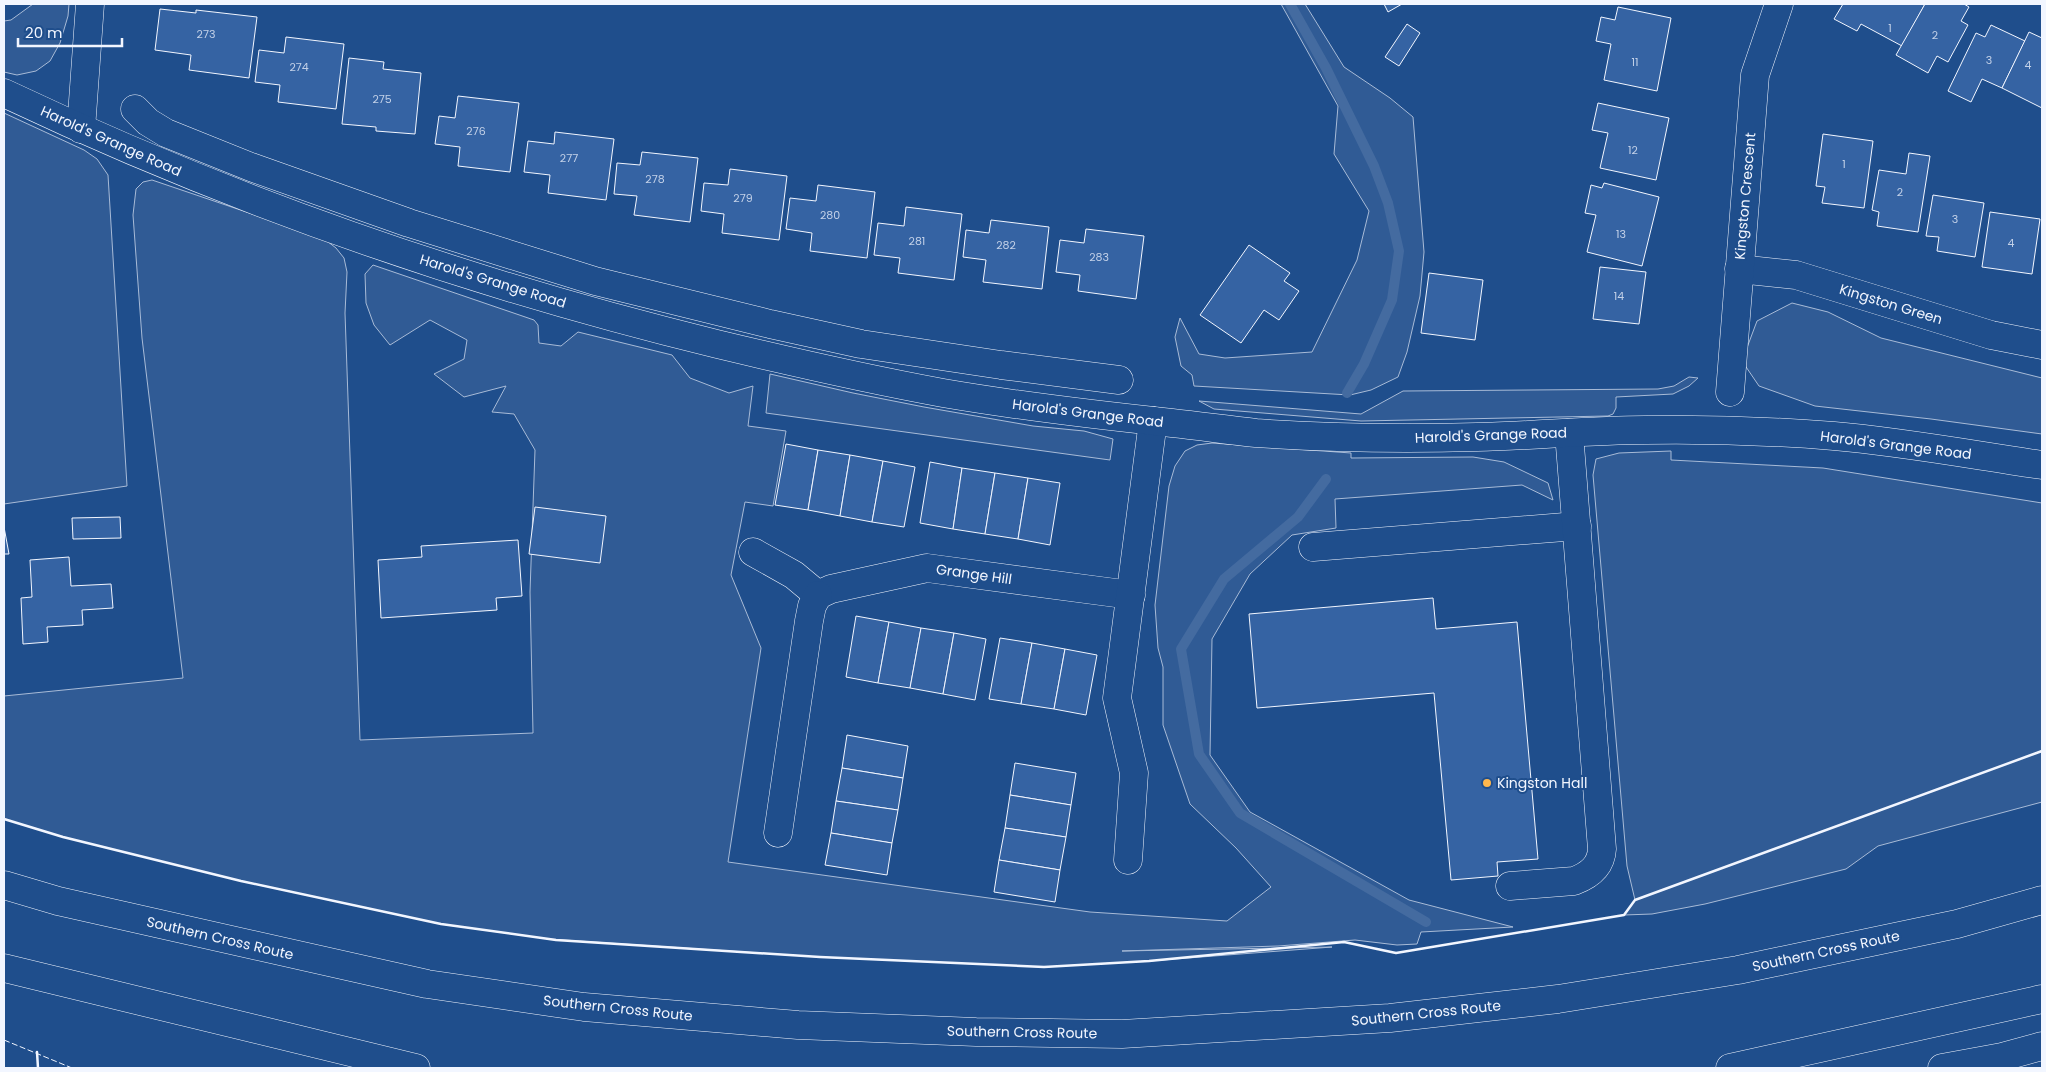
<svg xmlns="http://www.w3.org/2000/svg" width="2046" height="1072" viewBox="0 0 2046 1072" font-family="Poppins,sans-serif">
<rect width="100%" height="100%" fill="#1f4e8c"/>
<g fill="#305b95" stroke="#a8bbd7">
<polygon points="33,4 69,4 68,16 60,43 50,61 36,71 17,75 4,72 4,21 11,20"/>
<polygon points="1281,4 1305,4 1344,67 1390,98 1413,117 1424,252 1420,296 1407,352 1398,377 1371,390 1350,395 1194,386 1192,375 1181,366 1175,337 1180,318 1199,354 1225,358 1312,352 1357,260 1369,211 1334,154 1338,106"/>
<polygon points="4,113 84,150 97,159 108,175 127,486 4,504"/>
<polygon points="152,180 323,238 336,248 344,258 347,272 345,313 360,740 533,733 530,592 535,450 514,414 492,412 506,386 464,397 434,374 464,359 467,340 430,320 390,345 374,325 366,303 365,274 373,265 534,320 538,325 539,343 561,346 578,332 672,355 690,378 729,393 753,386 748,426 786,431 773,506 745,502 731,575 761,648 728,862 1090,912 1227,921 1271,887 1236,848 1190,804 1163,725 1163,667 1158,648 1155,605 1169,486 1175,466 1185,451 1197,445 1212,443 1351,453 1351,458 1473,457 1504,462 1548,483 1553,500 1522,485 1335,499 1336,528 1292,535 1250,574 1212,639 1210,755 1250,812 1409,900 1513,927 1421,932 1417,944 1397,945 1355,940 1278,946 1122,951 1332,947 1149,961 1044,967 820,957 549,939 441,924 241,881 63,837 4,819 4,696 183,678 142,338 133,215 136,189 143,182"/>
<polygon points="1792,303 1828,312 1881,338 2042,378 2042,434 1931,419 1815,406 1759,386 1742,361 1757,321"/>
<polygon points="770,374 853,393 924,407 1033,426 1084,431 1113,439 1110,460 766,413"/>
<polygon points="1689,377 1698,378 1689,386 1673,394 1616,397 1616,408 1613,414 1608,416 1361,421 1214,409 1199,401 1361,414 1403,391 1658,389 1674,386"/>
<polygon points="1671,451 1671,460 1823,468 2042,503 2042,802 1878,846 1846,869 1705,904 1652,914 1624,915 1635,900 1627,866 1593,475 1596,459 1619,453"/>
</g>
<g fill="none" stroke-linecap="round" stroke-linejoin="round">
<g stroke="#446ba0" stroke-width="10">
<polyline points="1290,4 1326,68 1374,166 1388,203 1399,251 1392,300 1364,364 1347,393"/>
<polyline points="1326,479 1298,517 1224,579 1181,649 1199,754 1240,813 1426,922"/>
</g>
</g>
<g fill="#3563a3" stroke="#f2f6ff">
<polygon points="1384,4 1402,4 1388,12"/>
<polygon points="1843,4 1925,4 1902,46 1861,24 1857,31 1834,19"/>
<polygon points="1925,4 1964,4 1969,7 1961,21 1968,25 1948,62 1937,56 1928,73 1896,55"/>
<polygon points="1618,7 1671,18 1657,91 1604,80 1611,44 1596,41 1601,17 1615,20"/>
<polygon points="160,9 196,13 196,10 257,17 249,78 189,70 191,55 155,50"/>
<polygon points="1407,24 1420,33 1399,66 1385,57"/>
<polygon points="1991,25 2025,41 2002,88 1982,79 1971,102 1948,91 1976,33 1985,37"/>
<polygon points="2029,32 2042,38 2042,108 2002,88"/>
<polygon points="286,37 344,44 336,109 278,102 280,85 255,82 259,50 284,53"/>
<polygon points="349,58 384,62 383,69 421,73 415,134 376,131 376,127 342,124"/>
<polygon points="458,96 519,103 510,172 458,166 460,147 435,144 439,116 455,118"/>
<polygon points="1598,103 1669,118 1656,180 1600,168 1608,133 1592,130"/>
<polygon points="555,132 614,139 606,200 548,193 550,175 524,172 528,141 554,144"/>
<polygon points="1823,134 1873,141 1864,208 1822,203 1825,187 1816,186"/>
<polygon points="642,152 698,158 690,222 634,215 637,196 614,194 617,163 640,165"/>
<polygon points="1909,153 1930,156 1918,232 1877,226 1879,212 1872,210 1879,170 1906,174"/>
<polygon points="730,169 787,176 779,240 722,233 724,214 701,211 704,183 728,185"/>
<polygon points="1604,183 1659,197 1642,266 1587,252 1596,215 1585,213 1591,185 1602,188"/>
<polygon points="818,185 875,192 867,258 810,251 812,233 786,229 790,198 816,201"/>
<polygon points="1933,195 1984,203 1975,257 1937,251 1939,237 1926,236"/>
<polygon points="906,207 962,214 954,280 898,273 900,258 874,255 878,223 904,226"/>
<polygon points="1990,212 2040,219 2032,274 1982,267"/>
<polygon points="991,220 1049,227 1042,289 983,282 986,260 963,257 966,230 989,233"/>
<polygon points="1086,229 1144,236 1136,299 1078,291 1080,275 1056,272 1060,240 1084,243"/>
<polygon points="1249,245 1290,273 1284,281 1299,291 1279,320 1264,310 1241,343 1200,315"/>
<polygon points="1600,267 1646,272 1639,324 1593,319"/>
<polygon points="1429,273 1483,280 1475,340 1421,333"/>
<polygon points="786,444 818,450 808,510 775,505"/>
<polygon points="818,450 850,455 840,516 808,510"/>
<polygon points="850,455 883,461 872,522 840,516"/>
<polygon points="883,461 915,467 904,527 872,522"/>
<polygon points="930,462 962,468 953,529 920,523"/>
<polygon points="962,468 995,473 985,534 953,529"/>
<polygon points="995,473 1028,478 1018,539 985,534"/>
<polygon points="1028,478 1060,483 1050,545 1018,539"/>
<polygon points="535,507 606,516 600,563 529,554"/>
<polygon points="120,517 121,538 73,539 72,518"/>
<polygon points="4,527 9,554 4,554"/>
<polygon points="518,540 522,596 496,598 497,610 381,618 378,560 422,557 421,546"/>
<polygon points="69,557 71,586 111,584 113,608 82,610 83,625 47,627 48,642 23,644 21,598 32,597 30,560"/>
<polygon points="1433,598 1436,629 1517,622 1538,859 1497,862 1498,876 1451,880 1434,693 1257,708 1249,614"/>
<polygon points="856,616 889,622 878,683 846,677"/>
<polygon points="889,622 921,628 910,688 878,683"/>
<polygon points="921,628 954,633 943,694 910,688"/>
<polygon points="954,633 986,639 975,700 943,694"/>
<polygon points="1000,638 1032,643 1021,704 989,699"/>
<polygon points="1032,643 1065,649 1054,709 1021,704"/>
<polygon points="1065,649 1097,655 1086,715 1054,709"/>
<polygon points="847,735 908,746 903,778 842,768"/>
<polygon points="1015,763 1076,773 1071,805 1010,795"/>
<polygon points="842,768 903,778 898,810 836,801"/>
<polygon points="1010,795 1071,805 1066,837 1005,828"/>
<polygon points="836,801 898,810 892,843 831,833"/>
<polygon points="1005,828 1066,837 1060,870 999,860"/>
<polygon points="831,833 892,843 887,875 825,865"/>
<polygon points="999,860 1060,870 1055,902 994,892"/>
</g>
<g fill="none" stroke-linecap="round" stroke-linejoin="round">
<defs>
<g id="minor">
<polyline points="135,109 148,122 166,133 251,167 409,223 595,281 770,324 861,344 1001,365 1119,380"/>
<polyline points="81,129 90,4"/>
<polyline points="1739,269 1796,275 1991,335 2042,345"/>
<polyline points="1730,392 1755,75 1779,4"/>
<polyline points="1313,547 1577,526"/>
<polyline points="753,552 794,575 818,595 831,589 927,568 1131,595"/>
<polyline points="778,833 809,621 812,606 818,595"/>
<polyline points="1128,860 1134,773 1117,698 1153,421"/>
<path d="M1510,886L1574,881C1590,875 1601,866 1602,849L1569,433"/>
</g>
<path id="tertiary" d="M4,93C232,201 471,284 717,344C792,362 867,379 943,393C1019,406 1096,415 1172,423C1200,426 1228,430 1256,433C1329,438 1403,439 1477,437C1533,436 1589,430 1645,430C1708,429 1771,431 1834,436C1904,442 1973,455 2042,465"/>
<g id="motorway">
<polyline points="4,885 58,901 427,984 584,1007 798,1025 976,1032 1122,1034 1390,1018 1558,999 1738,970 1957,924 2042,900"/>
<polyline points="4,968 416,1068"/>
<polyline points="1730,1068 2042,999"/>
<polyline points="1942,1068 2002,1057 2042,1046"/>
</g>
</defs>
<use href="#minor" stroke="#f2f6ff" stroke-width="29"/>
<use href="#tertiary" stroke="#f2f6ff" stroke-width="29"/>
<use href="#motorway" stroke="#f2f6ff" stroke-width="29"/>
<use href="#minor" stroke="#1f4e8c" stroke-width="28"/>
<use href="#tertiary" stroke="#1f4e8c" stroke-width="28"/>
<use href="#motorway" stroke="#1f4e8c" stroke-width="28"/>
<polyline stroke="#f2f6ff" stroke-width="1" stroke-dasharray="6 2.5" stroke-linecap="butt" points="4,1040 72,1068"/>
<g stroke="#f2f6ff" stroke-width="2.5">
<polyline points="4,819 63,837 241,881 441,924 556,940 820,957 1044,967 1149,961 1344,942 1396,953 1624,915 1635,900 2042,751"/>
<polyline points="37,1052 38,1068"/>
</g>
</g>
<circle fill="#ffb74d" stroke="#1f4e8c" stroke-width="2" cx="1487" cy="783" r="5"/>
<g text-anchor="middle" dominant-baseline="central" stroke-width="4" stroke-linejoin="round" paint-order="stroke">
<g font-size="11" fill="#c3d1e8">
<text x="1890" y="28">1</text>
<text x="206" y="34">273</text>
<text x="1935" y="35">2</text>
<text x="1989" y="60">3</text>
<text x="1635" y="62">11</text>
<text x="2028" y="65">4</text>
<text x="299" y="67">274</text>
<text x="382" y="99">275</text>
<text x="476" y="131">276</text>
<text x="1633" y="150">12</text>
<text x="569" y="158">277</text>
<text x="1844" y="164">1</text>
<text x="655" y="179">278</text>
<text x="1900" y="192">2</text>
<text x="743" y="198">279</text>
<text x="830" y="215">280</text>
<text x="1955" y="219">3</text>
<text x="1621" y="234">13</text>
<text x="917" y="241">281</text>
<text x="2011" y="243">4</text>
<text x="1006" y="245">282</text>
<text x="1099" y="257">283</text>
<text x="1619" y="296">14</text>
</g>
<g font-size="14" fill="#f2f6ff" stroke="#1f4e8c">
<text transform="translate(111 141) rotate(24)">Harold's Grange Road</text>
<text transform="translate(1745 196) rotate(-85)">Kingston Crescent</text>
<text transform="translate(493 281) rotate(17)">Harold's Grange Road</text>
<text transform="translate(1891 304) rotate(17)">Kingston Green</text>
<text transform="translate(1088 413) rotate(7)">Harold's Grange Road</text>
<text transform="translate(1491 435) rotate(-2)">Harold's Grange Road</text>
<text transform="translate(1896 445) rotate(7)">Harold's Grange Road</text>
<text transform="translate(974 574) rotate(8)">Grange Hill</text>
<text transform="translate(220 938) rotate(13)">Southern Cross Route</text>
<text transform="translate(1826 951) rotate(-12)">Southern Cross Route</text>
<text transform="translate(618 1008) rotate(6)">Southern Cross Route</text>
<text transform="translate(1426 1013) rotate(-6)">Southern Cross Route</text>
<text transform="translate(1022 1032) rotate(1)">Southern Cross Route</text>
</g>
<g font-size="14" fill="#f2f6ff" stroke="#1f4e8c" text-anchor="start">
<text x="1497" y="783">Kingston Hall</text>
</g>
</g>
<rect width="2046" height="1072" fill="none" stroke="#f2f6ff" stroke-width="10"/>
<path d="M18 38v8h104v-8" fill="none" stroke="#f2f6ff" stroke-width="2.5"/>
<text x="25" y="38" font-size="15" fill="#f2f6ff" stroke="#1f4e8c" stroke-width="4" paint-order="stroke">20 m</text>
</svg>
